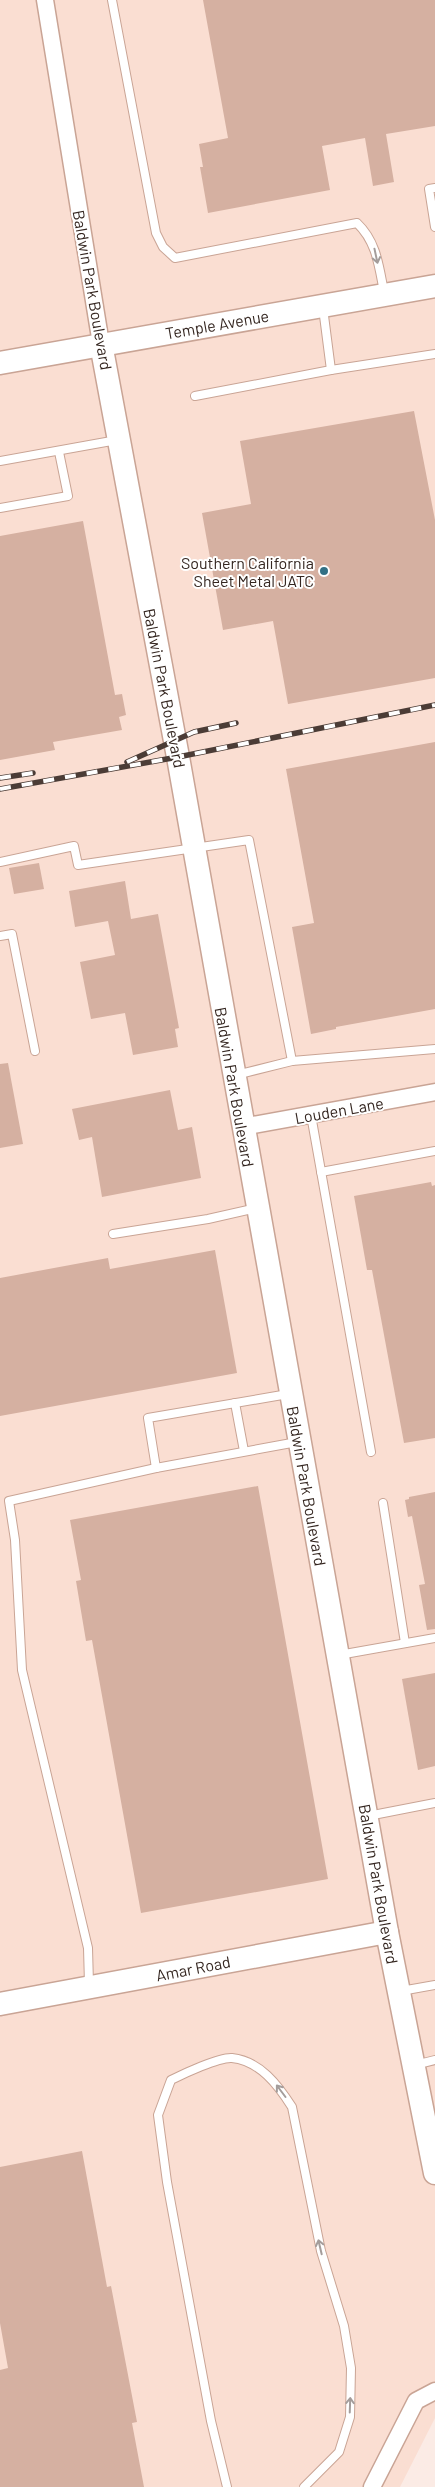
<svg xmlns="http://www.w3.org/2000/svg" width="435" height="2487" viewBox="0 0 435 2487" font-family="Barlow,sans-serif">
<rect width="100%" height="100%" fill="#fbebe5"/>
<polygon fill="#faded2" points="0,0 435,0 435,2418 400,2487 0,2487"/>
<g fill="#d5b0a1">
<polygon points="203,0 435,0 435,126 386,134 394,182 373,186 365,138 322,146 330,190 208,213 200,167 203,167 199,144 228,138"/>
<polygon points="414,411 435,520 435,678 288,704 273,621 223,630 202,513 251,504 240,441"/>
<polygon points="83,521 115,695 122,694 126,715 119,717 122,730 53,742 55,750 0,760 0,536"/>
<polygon points="435,742 435,1009 336,1027 336,1029 311,1034 292,927 314,923 286,769"/>
<polygon points="39,863 44,889 14,894 9,868"/>
<polygon points="125,881 131,919 158,914 179,1028 175,1029 178,1047 133,1055 125,1013 91,1019 80,962 115,955 108,921 75,927 69,891"/>
<polygon points="8,1063 23,1144 0,1148 0,1064"/>
<polygon points="170,1090 178,1130 192,1127 201,1178 102,1197 92,1137 79,1140 72,1109"/>
<polygon points="431,1182 432,1186 435,1185 435,1438 404,1443 372,1270 367,1270 354,1196"/>
<polygon points="215,1250 237,1373 0,1416 0,1278 108,1258 110,1269"/>
<polygon points="258,1486 328,1879 141,1913 92,1640 86,1641 76,1581 81,1580 70,1520"/>
<polygon points="435,1492 435,1629 427,1630 419,1585 425,1584 412,1516 408,1517 405,1500 409,1499 409,1497"/>
<polygon points="435,1673 435,1766 418,1770 402,1679"/>
<polygon points="82,2151 107,2287 111,2286 137,2422 132,2423 144,2487 0,2487 0,2370 8,2368 0,2323 0,2167"/>
</g>
<g fill="none" stroke-linecap="round" stroke-linejoin="round">
<defs>
<g id="lane">
<path d="M112,0L156,233L163,247L175,258L357,223C377,242 379,267 384,292"/>
<polyline points="435,188 429,189 435,227"/>
<polyline points="331,370 435,354"/>
<polyline points="195,396 331,370 323,308"/>
<polyline points="0,461 117,440"/>
<polyline points="0,508 68,496 59,452"/>
<polyline points="0,862 74,846 78,865 249,840 292,1061 435,1049"/>
<polyline points="0,936 12,934 35,1051"/>
<polyline points="236,1075 292,1061"/>
<polyline points="311,1115 371,1452"/>
<polyline points="321,1172 435,1151"/>
<polyline points="113,1234 208,1219 257,1208"/>
<polyline points="235,1403 244,1451"/>
<polyline points="156,1468 148,1418 288,1394"/>
<polyline points="383,1503 405,1643"/>
<polyline points="339,1655 435,1638"/>
<polyline points="368,1816 435,1803"/>
<polyline points="89,1984 88,1948 22,1670 15,1540 9,1501 156,1468 297,1442"/>
<polyline points="401,1991 435,1985"/>
<polyline points="415,2065 435,2060"/>
<path d="M227,2487L211,2421L167,2182L158,2115L171,2080C183,2074 219,2057 232,2058C260,2061 278,2085 292,2107L321,2251L344,2326L351,2368L350,2417L339,2452L304,2487"/>
</g>
<g id="street">
<polyline points="45,0 101,344"/>
<polyline points="242,1127 435,1092"/>
<polyline points="372,2487 416,2401 435,2391"/>
</g>
<g id="secondary">
<polyline points="101,344 178,757 387,1932 435,2173"/>
<polyline points="0,363 435,286"/>
<polyline points="0,2004 387,1932"/>
</g>
</defs>
<use href="#lane" stroke="#c9a495" stroke-width="10"/>
<use href="#street" stroke="#c9a495" stroke-width="19"/>
<use href="#secondary" stroke="#c9a495" stroke-width="25"/>
<use href="#lane" stroke="#fff" stroke-width="8"/>
<use href="#street" stroke="#fff" stroke-width="16"/>
<use href="#secondary" stroke="#fff" stroke-width="22"/>
<defs>
<g id="rail">
<polyline points="127,762 194,732 236,723"/>
<polyline points="0,778 33,773"/>
<polyline points="0,789 178,757 435,705"/>
</g>
</defs>
<use href="#rail" stroke="#4b3c36" stroke-width="5.5"/>
<use href="#rail" stroke="#fff" stroke-width="4" stroke-dasharray="11" stroke-linecap="butt"/>
</g>
<defs><path id="oneway-shaft" d="M-6 0H5M1.5-3L5.5 0L1.5 3" fill="none" stroke-width="1.6" stroke-linecap="round" stroke-linejoin="round" transform="scale(1.25)"/></defs>
<g stroke="#a49d9b">
<use href="#oneway-shaft" transform="translate(376 256) rotate(78)"/>
<use href="#oneway-shaft" transform="translate(281 2091) rotate(-127)"/>
<use href="#oneway-shaft" transform="translate(320 2247) rotate(-103)"/>
<use href="#oneway-shaft" transform="translate(350 2405) rotate(-88)"/>
</g>
<circle fill="#327085" stroke="#fff" stroke-width="2" cx="324" cy="571" r="5"/>
<g text-anchor="middle" dominant-baseline="central" stroke-width="4" stroke-linejoin="round" paint-order="stroke">
<g font-size="16" fill="#342620" stroke="#fff">
<text transform="translate(93 290) rotate(80)">Baldwin Park Boulevard</text>
<text transform="translate(217 324) rotate(-10)">Temple Avenue</text>
<text transform="translate(165 688) rotate(79)">Baldwin Park Boulevard</text>
<text transform="translate(235 1087) rotate(80)">Baldwin Park Boulevard</text>
<text transform="translate(339 1110) rotate(-10)">Louden Lane</text>
<text transform="translate(307 1486) rotate(80)">Baldwin Park Boulevard</text>
<text transform="translate(379 1884) rotate(80)">Baldwin Park Boulevard</text>
<text transform="translate(193 1968) rotate(-11)">Amar Road</text>
</g>
<g font-size="16" fill="#342620" stroke="#fff" text-anchor="end">
<text x="314" y="562">Southern California<tspan x="314" dy="18">Sheet Metal JATC</tspan></text>
</g>
</g>
</svg>
